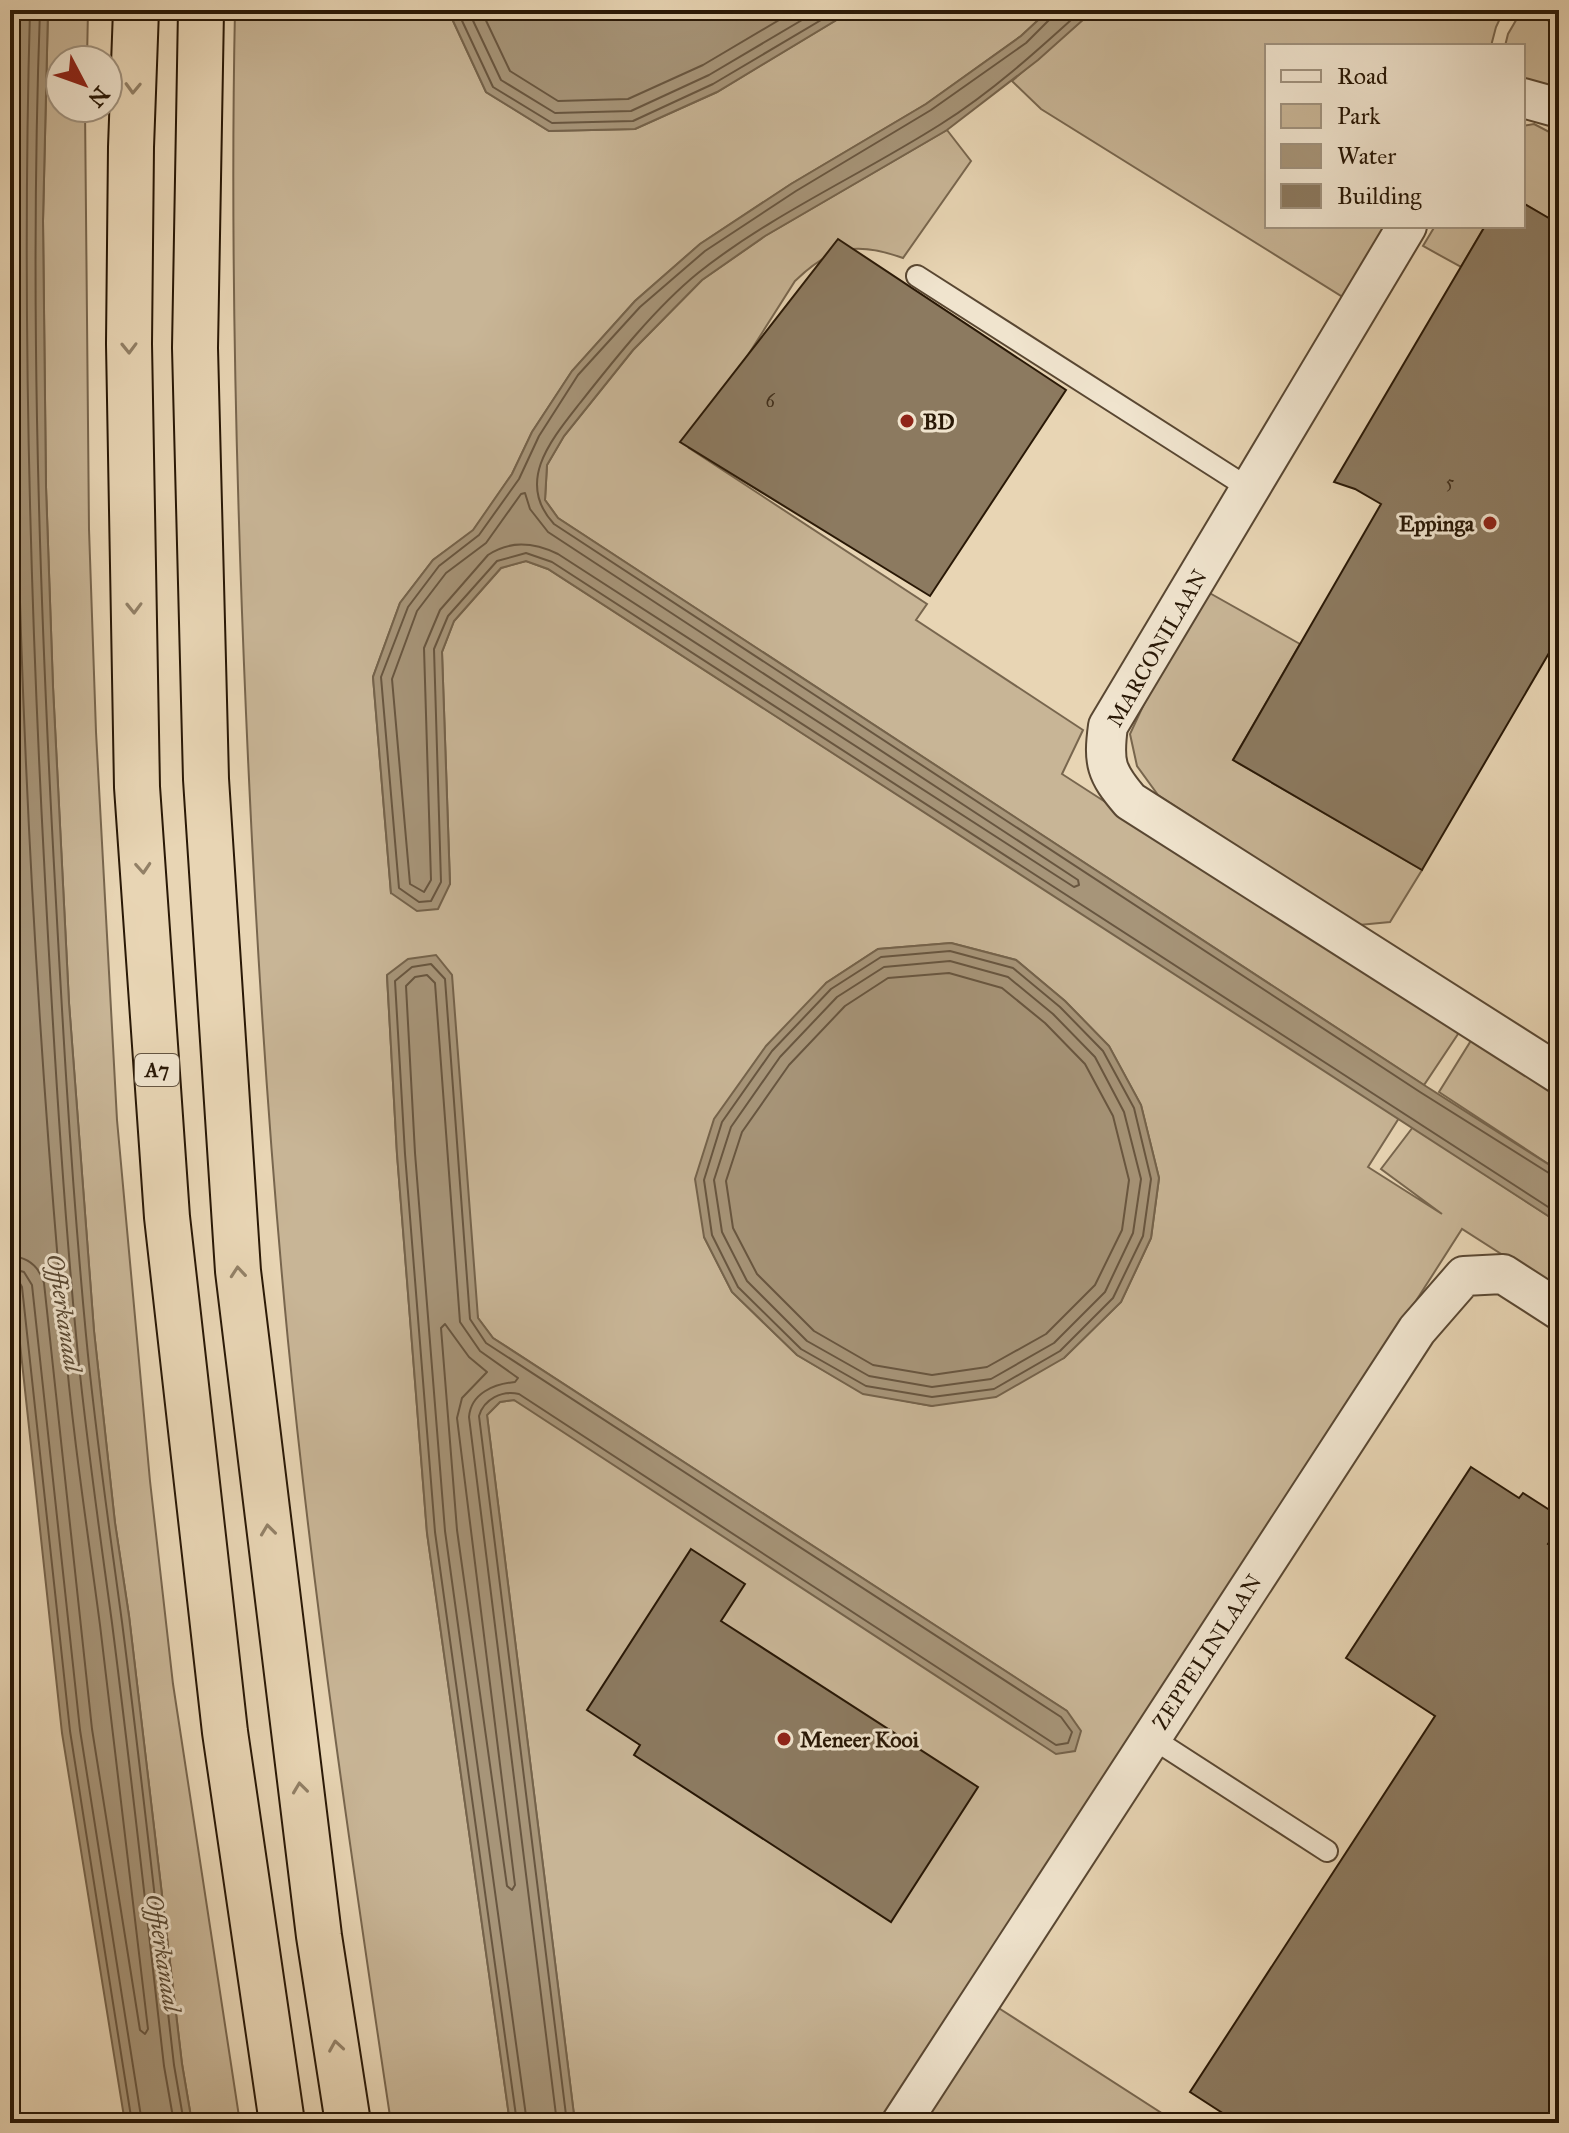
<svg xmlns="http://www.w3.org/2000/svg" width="1569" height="2133" viewBox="0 0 1569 2133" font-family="'IM FELL Great Primer',serif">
<rect width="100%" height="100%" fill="#e8d5b4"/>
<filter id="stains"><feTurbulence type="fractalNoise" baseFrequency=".0025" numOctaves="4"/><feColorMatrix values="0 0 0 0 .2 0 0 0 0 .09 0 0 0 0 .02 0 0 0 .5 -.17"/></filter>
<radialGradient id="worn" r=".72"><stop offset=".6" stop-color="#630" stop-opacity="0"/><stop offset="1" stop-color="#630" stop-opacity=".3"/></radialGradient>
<g fill="#c8b596" stroke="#78664e" stroke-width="2" fill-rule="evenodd">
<polygon points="48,10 88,10 87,60 60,60 60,108 85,108 89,529 96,732 117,1120 150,1481 173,1684 240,2123 192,2123 182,2064 129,1616 115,1523 94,1331 69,1003 53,687 46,487 43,221"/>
<path d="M235,10H448L486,92L549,131L635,129L717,92L853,10H1049L1021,36L926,104L791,184L700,244L635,301L572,371L532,432L512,474L473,531L433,560L400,603L373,677L391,893L450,884L442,652L454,621L501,568L526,561L548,569L1399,1118L1368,1167L1442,1214L1381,1169L1413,1127L1559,1223V1291L1462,1229L1102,1791L883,2123H575L487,1415L500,1402L514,1400L1067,1711L493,1338L478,1318L387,976L397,1154L427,1533L510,2123H391C352,1863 314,1603 288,1341C268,1132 255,923 246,713C236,479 230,245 235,10ZM951,943L1016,960L1065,1001L1109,1046L1141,1105L1159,1178L1151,1238L1121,1302L1064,1358L932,1406L863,1393L797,1355L732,1292L704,1237L826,983L878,949Z"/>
<polygon points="1094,10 1504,10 1496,27 1491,46 1267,46 1267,226 1390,226 1346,299 1041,109 1012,81"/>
<polygon points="1522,10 1530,10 1559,27 1559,99 1523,78 1523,46 1505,46 1508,34"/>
<polygon points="1534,124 1559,137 1559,200 1548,218 1523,203 1523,126"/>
<path d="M947,130L971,161L903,258C856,241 831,246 795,281L689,448L927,604L916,620L1083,730L1062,774L1460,1031L1424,1085L558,518L545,500L547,465L564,436L633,350L702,280L765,236Z"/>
<polygon points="1435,226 1485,226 1461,267 1423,246"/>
<polygon points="1206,591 1300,644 1233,760 1422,870 1390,922 1359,925 1158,795 1137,766 1130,734 1144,704"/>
<polygon points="1472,1039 1559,1096 1559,1171 1439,1092"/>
<polygon points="997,2007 1177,2123 921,2123"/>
</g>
<g fill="#a79579" stroke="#75634b" stroke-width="2">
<polygon points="10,10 48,10 43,221 46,487 53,687 69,1003 94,1331 115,1523 129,1616 182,2064 192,2123 125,2123 62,1733 10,1251"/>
<polygon points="448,10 853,10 717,92 635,129 549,131 486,92"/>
<polygon points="1049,10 1094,10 1038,60 947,130 765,236 702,280 633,350 564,436 547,465 545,500 558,518 1424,1085 1559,1171 1559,1223 548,569 526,561 501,568 454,621 442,652 450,884 438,909 417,911 391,893 373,677 400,603 433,560 473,530 512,474 532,432 572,371 635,301 700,244 791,184 926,104 1021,36"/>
<polygon points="951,943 1016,960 1065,1001 1109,1046 1141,1105 1159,1178 1151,1238 1121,1302 1064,1358 996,1397 932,1406 863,1394 797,1355 732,1292 704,1237 695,1179 714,1119 766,1046 826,983 878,949"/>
<polygon points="436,955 452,975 478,1318 493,1338 1067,1711 1081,1731 1075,1751 1056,1754 514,1400 500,1402 487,1415 575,2123 510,2123 427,1533 397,1154 387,975 408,959"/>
</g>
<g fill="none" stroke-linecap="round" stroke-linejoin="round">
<g stroke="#685640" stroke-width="2">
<path d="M30,10C22,294 29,576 44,860C52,1018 61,1177 76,1335C85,1432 99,1527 112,1623C131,1771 147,1918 164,2066L174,2123"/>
<path d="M40,10C30,283 38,556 52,828C61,997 70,1166 86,1335C95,1431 109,1526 122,1622C141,1770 157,1917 174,2065L184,2123"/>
<polyline points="457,10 493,87 552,123 633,121 713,84 838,10"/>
<polyline points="468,10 501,80 555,113 631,111 709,75 819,10"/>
<polyline points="481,10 510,71 558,101 628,99 703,65 796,10"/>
<polyline points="1053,10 1051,18 1026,43 931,110 796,191 705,251 640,307 578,375 539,436 519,479 479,535 439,566 408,607 381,677 399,888 419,902 431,901 441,882 434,649 448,616 497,561 526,553 552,562 1559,1214"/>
<path d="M1082,10C1038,50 992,92 941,124C861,175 772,214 698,273C655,308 614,360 580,403C551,440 515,482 554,524L1420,1092L1552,1175L1559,1177"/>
<path d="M525,493L530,509L548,532L1078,880L1079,885L1074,887L558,554C535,543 510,540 488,555L440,610L424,648L431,880L424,892L410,884L392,679L417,611L446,573L486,543L521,494Z"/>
<polygon points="950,951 1013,968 1060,1007 1103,1051 1134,1108 1151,1179 1143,1236 1113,1298 1060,1351 994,1389 932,1397 866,1386 801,1349 738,1287 712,1235 704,1180 722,1122 772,1051 831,989 881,957"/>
<polygon points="950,961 1008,977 1053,1014 1095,1057 1124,1112 1141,1179 1133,1233 1105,1292 1054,1343 991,1379 932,1387 869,1376 807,1341 747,1281 722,1232 714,1180 731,1127 780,1057 837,997 884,967"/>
<polygon points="949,973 1002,988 1045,1023 1085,1064 1113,1116 1129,1180 1122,1230 1095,1285 1046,1334 987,1367 932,1375 873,1365 814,1331 757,1274 733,1228 726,1181 742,1132 789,1065 845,1006 888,978"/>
<path d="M10,1256C28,1257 39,1266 44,1283L92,1729L140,2030L145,2034L148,2029C132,1895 117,1760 100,1625C87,1527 72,1430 64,1332C25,893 7,451 18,10"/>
<polyline points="10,1268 24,1272 32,1285 80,1730 142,2123"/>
<polyline points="10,1279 18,1280 22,1287 70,1731 132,2123"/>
<polygon points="445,1324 469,1357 487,1372 462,1398 457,1418 515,1885 512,1890 507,1886 457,1530 441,1328"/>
<path d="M517,2123L435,1532L405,1154L395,981L412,967L431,964L445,979L470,1319L486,1343L1061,1717L1072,1732L1068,1743L1056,1745L519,1394C502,1390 484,1399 479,1416L567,2123"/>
<path d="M527,2123L445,1531L415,1153L406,986L415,977L427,975L435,983L460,1322L480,1351L518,1378L515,1382C494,1384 471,1393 469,1417L557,2123"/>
</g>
</g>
<g fill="#8c7a60" stroke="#291806" stroke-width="2">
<polygon points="1523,203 1559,224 1559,636 1422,870 1233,760 1381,504 1355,489 1334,482 1485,226 1523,226"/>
<polygon points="838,239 1066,390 930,596 680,442"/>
<polygon points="1471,1467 1519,1498 1523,1493 1559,1516 1559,1528 1548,1544 1559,1551 1559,2123 1238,2123 1190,2092 1435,1716 1346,1658"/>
<polygon points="691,1549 745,1584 721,1621 978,1787 891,1922 634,1755 640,1745 587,1710"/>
</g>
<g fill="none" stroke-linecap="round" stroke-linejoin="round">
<defs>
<g id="lane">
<polyline points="917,276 1250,489"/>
<polyline points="1152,1738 1327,1851"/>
</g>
<g id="street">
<polyline points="1523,98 1559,108"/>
<path d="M1407,226L1108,726C1103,763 1106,773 1130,801L1559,1074"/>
<polyline points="901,2123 1417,1330 1464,1276 1503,1274 1559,1310"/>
</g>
<g id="highway">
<polyline points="136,10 131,147 129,344 137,787 167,1217 225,1732 282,2123"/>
<polyline points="201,10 195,348 206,779 238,1271 319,1936 348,2123"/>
</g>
</defs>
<use href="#lane" stroke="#594732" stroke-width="24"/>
<use href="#street" stroke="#594732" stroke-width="42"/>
<use href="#highway" stroke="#291806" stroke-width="48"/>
<use href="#lane" stroke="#f0e4ce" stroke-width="20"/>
<use href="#street" stroke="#f0e4ce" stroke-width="38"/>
<use href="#highway" stroke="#e8d5b4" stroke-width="44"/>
</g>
<defs><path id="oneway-chevron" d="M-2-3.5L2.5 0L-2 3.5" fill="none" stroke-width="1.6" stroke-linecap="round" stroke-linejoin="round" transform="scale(2)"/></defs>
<g stroke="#928066">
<use href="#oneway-chevron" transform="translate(133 88) rotate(92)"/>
<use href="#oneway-chevron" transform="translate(129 348) rotate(89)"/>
<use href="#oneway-chevron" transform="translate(134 608) rotate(89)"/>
<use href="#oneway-chevron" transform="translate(143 868) rotate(86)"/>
<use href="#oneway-chevron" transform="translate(238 1272) rotate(-95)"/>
<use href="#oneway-chevron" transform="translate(268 1530) rotate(-97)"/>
<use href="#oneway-chevron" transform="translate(300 1788) rotate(-97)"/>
<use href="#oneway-chevron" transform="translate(336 2046) rotate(-99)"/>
</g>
<g fill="#8f2418" stroke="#f0e4ce" stroke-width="3">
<circle cx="907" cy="421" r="8"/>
<circle cx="1490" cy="523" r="8"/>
<circle cx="784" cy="1739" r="8"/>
</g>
<g text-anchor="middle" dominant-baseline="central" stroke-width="6" stroke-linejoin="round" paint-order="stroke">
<g font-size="18" fill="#42301c">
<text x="770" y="401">6</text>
<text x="1450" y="482">5</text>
</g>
<rect fill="#f0e4ce" stroke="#655542" stroke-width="2" x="135" y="1054" width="44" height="32" rx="6"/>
<g font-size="20" font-weight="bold" fill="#291806">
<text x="157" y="1070">A7</text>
</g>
<g font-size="22" font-weight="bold" fill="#291806" stroke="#f0e4ce" text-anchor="start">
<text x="923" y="421">BD</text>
<text x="1474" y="523" text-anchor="end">Eppinga</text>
<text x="800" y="1739">Meneer Kooi</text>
</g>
<g font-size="22" fill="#291806" stroke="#f0e4ce">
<text transform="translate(1157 648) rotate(-60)">MARCONILAAN</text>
<text transform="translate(1207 1652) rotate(-57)">ZEPPELINLAAN</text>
</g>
<g font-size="24" font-style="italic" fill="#5b4a34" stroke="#f0e4ce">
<text transform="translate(64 1313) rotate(81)">Offierkanaal</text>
<text transform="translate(163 1953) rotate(81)">Offierkanaal</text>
</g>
</g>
<rect width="1569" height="2133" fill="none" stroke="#e8d5b4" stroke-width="40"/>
<rect x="12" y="12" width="1545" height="2109" fill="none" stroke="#291806" stroke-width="4"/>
<rect x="20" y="20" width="1529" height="2093" fill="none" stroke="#291806" stroke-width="2"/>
<rect x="1265" y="44" width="260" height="184" fill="#f0e4ce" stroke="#a0927e" stroke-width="2"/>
<rect x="1281" y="70" width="40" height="12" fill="#f0e4ce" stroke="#a0927e" stroke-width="2"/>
<text x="1337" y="84" font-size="24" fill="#291806">Road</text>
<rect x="1281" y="104" width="40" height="24" fill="#c8b596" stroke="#a0927e" stroke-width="2"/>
<text x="1337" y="124" font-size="24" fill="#291806">Park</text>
<rect x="1281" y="144" width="40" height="24" fill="#a79579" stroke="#a0927e" stroke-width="2"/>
<text x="1337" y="164" font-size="24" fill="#291806">Water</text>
<rect x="1281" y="184" width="40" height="24" fill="#8c7a60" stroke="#a0927e" stroke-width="2"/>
<text x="1337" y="204" font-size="24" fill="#291806">Building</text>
<g transform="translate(84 84) rotate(131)"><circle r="38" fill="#f0e4ce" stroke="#a0927e" stroke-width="2"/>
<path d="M0-6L14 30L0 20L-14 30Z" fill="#8f2418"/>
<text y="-12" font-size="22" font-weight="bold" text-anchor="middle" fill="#291806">N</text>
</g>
<rect width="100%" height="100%" filter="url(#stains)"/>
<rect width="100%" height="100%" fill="url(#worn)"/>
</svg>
